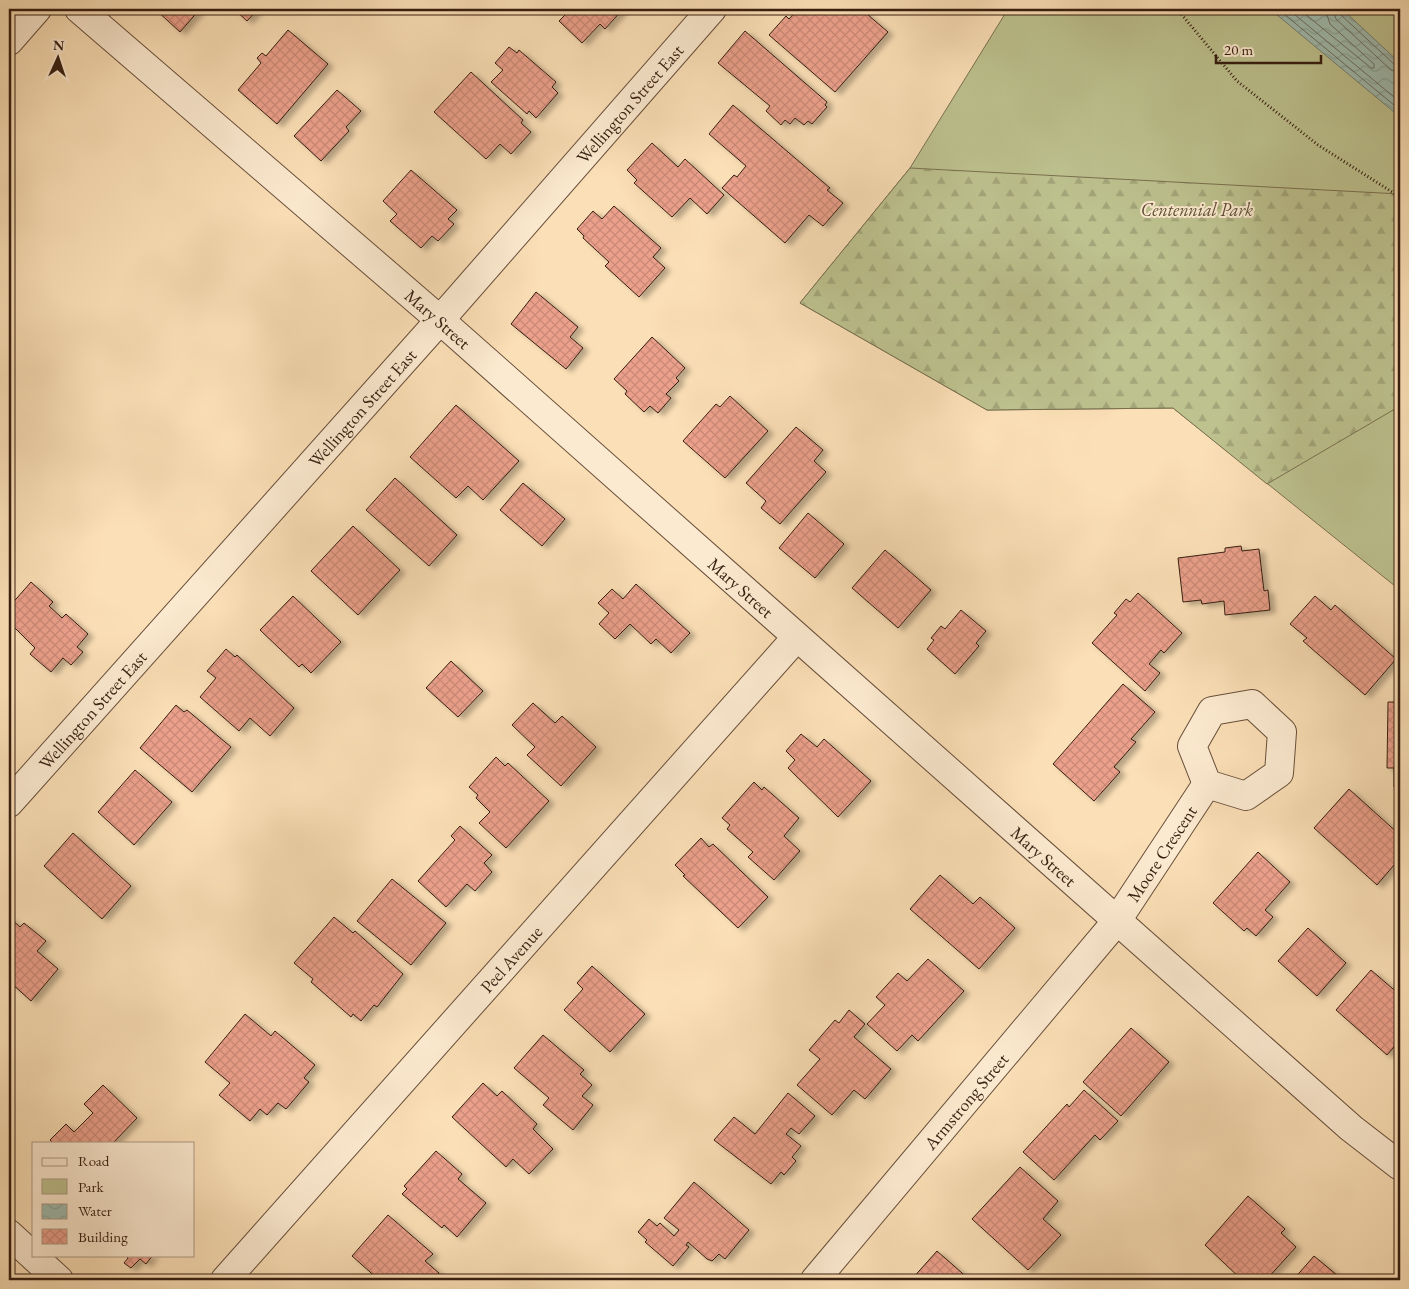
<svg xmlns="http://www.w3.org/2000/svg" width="1409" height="1289" viewBox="0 0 1409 1289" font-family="'EB Garamond',serif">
<defs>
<pattern id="forest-firs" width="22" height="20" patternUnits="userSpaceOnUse" patternTransform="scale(1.25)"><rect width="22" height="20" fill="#bdc28f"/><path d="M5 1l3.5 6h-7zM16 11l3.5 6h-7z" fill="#a3a67a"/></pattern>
<pattern id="water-waves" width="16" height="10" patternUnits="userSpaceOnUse" patternTransform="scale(1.25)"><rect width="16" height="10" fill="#9fbcb0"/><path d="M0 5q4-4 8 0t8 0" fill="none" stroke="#8aa196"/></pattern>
<pattern id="building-cross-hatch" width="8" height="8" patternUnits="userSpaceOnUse" patternTransform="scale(1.25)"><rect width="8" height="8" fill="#eba08b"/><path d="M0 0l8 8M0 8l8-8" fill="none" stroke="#ca8977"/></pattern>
<filter id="shadow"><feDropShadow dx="5.5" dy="3" stdDeviation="2.5" flood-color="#0004"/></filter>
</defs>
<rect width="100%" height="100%" fill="#fbdfb6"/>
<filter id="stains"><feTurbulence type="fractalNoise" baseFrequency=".004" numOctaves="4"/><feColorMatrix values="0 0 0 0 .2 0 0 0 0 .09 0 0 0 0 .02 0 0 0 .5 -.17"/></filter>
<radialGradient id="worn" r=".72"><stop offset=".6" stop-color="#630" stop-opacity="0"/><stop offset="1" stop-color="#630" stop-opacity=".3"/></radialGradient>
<polygon fill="#bdc28f" stroke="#7a7050" points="1008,9 1400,9 1400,590 1173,408 987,410 800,303 910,168"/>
<polygon fill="url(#forest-firs)" stroke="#7a7050" points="910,168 1400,194 1400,406 1267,484 1173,408 987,410 800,303"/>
<polygon fill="url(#water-waves)" stroke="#757d70" points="1270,9 1342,9 1400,63 1400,117"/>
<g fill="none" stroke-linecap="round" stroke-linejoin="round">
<g stroke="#6a6d60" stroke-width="1">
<polyline points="1278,9 1400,110"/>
<polyline points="1288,9 1400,102"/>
<polyline points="1299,9 1371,68 1374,68 1374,64 1330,24 1325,9"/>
<polyline points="1332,9 1336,19 1391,70 1400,72"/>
<polyline points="1339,9 1341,15 1395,65 1400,66"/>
</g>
</g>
<g fill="url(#building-cross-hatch)" stroke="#361e10" filter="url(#shadow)">
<polygon points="155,9 200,9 180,32"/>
<polygon points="234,9 258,9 247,21"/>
<polygon points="568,9 623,9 605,29 600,24 582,43 559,21 570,10"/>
<polygon points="798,9 861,9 888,32 835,92 769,35 786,16 789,19"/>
<polygon points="288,30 328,64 277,124 238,90 261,63 257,58 262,53 266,56"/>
<polygon points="745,31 827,102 825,105 827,107 812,124 808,121 804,125 795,118 790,124 785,120 781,125 766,111 770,106 718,63"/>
<polygon points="509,47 517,53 519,50 556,82 552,87 558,93 536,118 529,111 527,114 491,82 503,70 495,63"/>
<polygon points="471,72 523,120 521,123 531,132 511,154 500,144 486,159 434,112"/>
<polygon points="337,90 361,111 346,127 349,131 321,161 294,136"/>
<polygon points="733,105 830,188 827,190 843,203 823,226 809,215 785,243 722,188 734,175 737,177 746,166 709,134"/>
<polygon points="652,143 678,167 685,159 724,195 707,214 690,198 672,217 634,183 637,180 627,170"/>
<polygon points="411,170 457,210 448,219 454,224 438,241 432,236 421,248 390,221 397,214 383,201"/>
<polygon points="614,206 661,248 653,257 665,268 639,297 605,266 609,262 583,238 584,236 577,229 593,211 602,219"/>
<polygon points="536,292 578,327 570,337 583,348 566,369 511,324"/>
<polygon points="652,337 685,368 676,378 679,381 666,394 671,398 658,413 650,406 644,412 625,394 627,391 614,379"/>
<polygon points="730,396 768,431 725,478 683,441 716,404 720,407"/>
<polygon points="456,405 519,461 483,500 468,486 456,498 410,457"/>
<polygon points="796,427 823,450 814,461 826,472 780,524 761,508 766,501 746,483"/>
<polygon points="395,478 457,535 429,566 366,510"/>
<polygon points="523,483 565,519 542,546 500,510"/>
<polygon points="808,513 844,544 815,578 779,548"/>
<polygon points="353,526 400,570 358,615 311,571"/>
<polygon points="1241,546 1242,551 1259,549 1264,591 1268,590 1270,610 1225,615 1224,601 1202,604 1201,600 1183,602 1178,558 1225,552 1225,548"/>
<polygon points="885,550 931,590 898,628 852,588"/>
<polygon points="31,582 53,602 49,606 62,618 66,614 88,634 77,647 83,652 71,665 63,658 51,672 30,654 35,648 9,622 9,607"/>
<polygon points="636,584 690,633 671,653 656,639 651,644 630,624 615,639 599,624 609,613 598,603 612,589 623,599"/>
<polygon points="1138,593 1182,633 1164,653 1161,650 1149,664 1160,673 1145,691 1092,643 1117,615 1114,613 1126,599 1130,602"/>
<polygon points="293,596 341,642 311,673 302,664 299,667 260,630"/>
<polygon points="1315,596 1331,610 1335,605 1396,659 1365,695 1303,641 1307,638 1290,624"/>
<polygon points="961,610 986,631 976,643 979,646 955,674 927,649 934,640 931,638 941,626 945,629"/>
<polygon points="226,649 235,657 237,655 294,708 270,736 250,718 239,731 200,697 216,678 207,671"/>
<polygon points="451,661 483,691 458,717 426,688"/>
<polygon points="1123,684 1155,712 1131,739 1136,742 1114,767 1120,772 1094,801 1053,764"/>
<polygon points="1388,702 1400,702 1400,787 1394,787 1394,768 1387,768"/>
<polygon points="533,703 555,723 562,716 596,747 561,786 527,755 535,747 512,725"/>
<polygon points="176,705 184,712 187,710 231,747 192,792 140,748"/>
<polygon points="801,734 817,747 824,739 871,781 838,817 788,768 795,760 786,751"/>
<polygon points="496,757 505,766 508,763 549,801 506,848 479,823 490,812 476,798 478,795 469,787"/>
<polygon points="135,770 172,802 134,845 98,812"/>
<polygon points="754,782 762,790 764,787 799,818 784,836 800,851 774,880 748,857 753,852 727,829 730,825 722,818"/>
<polygon points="1349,789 1400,835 1400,858 1377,885 1314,828"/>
<polygon points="460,826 492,855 484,863 492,872 475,891 467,884 446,907 418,881 455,840 451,836"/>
<polygon points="73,833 131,886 102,919 44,866"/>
<polygon points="701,838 709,847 713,844 768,897 738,928 683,876 685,875 675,865"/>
<polygon points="1258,852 1290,882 1265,910 1273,917 1256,936 1247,928 1244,931 1213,903"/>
<polygon points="940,875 973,904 980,897 1015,928 979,969 910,909"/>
<polygon points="392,879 446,923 411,965 357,921"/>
<polygon points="9,917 20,927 24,923 46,941 37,951 58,969 31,1001 11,983 9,986"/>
<polygon points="334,917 353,933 355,931 403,974 377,1007 374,1005 361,1021 353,1014 351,1017 311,982 313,979 294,963"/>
<polygon points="1308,928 1346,963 1317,996 1278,961"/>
<polygon points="928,959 964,991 918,1041 912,1035 897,1051 867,1024 885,1005 876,997 898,973 907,981"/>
<polygon points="592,966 645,1014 610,1052 564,1010 583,989 577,983"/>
<polygon points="1371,970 1400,995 1400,1040 1387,1055 1336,1010"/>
<polygon points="849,1010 865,1024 854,1037 891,1069 865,1099 854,1090 832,1115 797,1085 820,1059 809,1050 835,1020 839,1023"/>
<polygon points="245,1014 271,1036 275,1031 315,1065 304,1078 309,1082 286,1109 278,1103 267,1115 260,1109 250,1121 219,1095 230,1083 205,1062"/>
<polygon points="1131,1028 1169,1062 1121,1116 1083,1082"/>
<polygon points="543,1035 584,1070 580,1074 592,1085 582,1096 593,1105 573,1130 543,1105 549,1098 514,1068"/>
<polygon points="483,1083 497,1096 502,1091 537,1124 533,1129 553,1149 529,1174 513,1159 506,1167 452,1117"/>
<polygon points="103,1085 137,1118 113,1143 53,1143 50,1140 66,1124 74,1132 93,1113 84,1104"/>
<polygon points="1084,1090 1118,1121 1100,1140 1095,1135 1054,1180 1023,1152 1067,1104 1069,1107"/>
<polygon points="788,1093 815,1116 799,1134 791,1128 786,1134 801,1146 792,1157 796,1161 784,1175 781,1172 771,1184 714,1140 734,1117 755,1134"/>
<polygon points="436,1151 462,1174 458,1179 486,1203 457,1237 444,1225 442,1228 402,1194 407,1189 404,1186"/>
<polygon points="1020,1167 1058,1201 1043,1219 1061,1235 1028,1270 972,1219"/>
<polygon points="694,1182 749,1230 725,1259 719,1254 712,1261 707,1259 688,1242 686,1245 689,1247 673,1266 645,1242 647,1240 638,1232 649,1219 657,1226 660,1223 674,1236 679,1230 664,1218"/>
<polygon points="1248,1196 1285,1229 1281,1233 1296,1247 1266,1280 1242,1280 1205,1245"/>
<polygon points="388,1215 433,1254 425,1261 439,1273 433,1280 379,1280 352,1256"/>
<polygon points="937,1251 970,1280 911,1280"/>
<polygon points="125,1255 153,1255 146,1264 140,1259 131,1268 124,1263 128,1258"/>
<polygon points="1314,1256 1343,1280 1293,1280"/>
</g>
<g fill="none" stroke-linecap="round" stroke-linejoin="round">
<defs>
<g id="minor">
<path id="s1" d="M79,9L440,320L1351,1128L1400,1166"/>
<polyline points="9,41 37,9"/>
<polygon points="1252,704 1282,732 1279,773 1246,796 1207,784 1192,746 1212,711"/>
<path id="s2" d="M9,803L440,320L712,9"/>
<polyline points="9,1234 59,1280"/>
<path id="s3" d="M225,1280L796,638"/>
<path id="s4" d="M815,1280L1116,922L1207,784"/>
</g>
</defs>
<use href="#minor" stroke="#674e3a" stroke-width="30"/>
<polyline stroke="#361e10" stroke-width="3" stroke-dasharray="1 2.5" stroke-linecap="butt" points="1177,9 1237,81 1318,145 1400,197"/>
<use href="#minor" stroke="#fcead0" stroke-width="28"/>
</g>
<g text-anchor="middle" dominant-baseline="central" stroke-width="4" stroke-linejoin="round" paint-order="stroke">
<g font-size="18" fill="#361e10" stroke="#fcead0">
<text stroke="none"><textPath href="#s2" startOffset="935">Wellington Street East</textPath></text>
<text stroke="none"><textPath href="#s1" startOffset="474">Mary Street</textPath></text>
<text stroke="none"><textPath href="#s2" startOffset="530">Wellington Street East</textPath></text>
<text stroke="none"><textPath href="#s1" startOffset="879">Mary Street</textPath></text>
<text stroke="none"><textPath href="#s2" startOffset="125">Wellington Street East</textPath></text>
<text stroke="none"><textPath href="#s4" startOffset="550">Moore Crescent</textPath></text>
<text stroke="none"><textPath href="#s1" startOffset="1284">Mary Street</textPath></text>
<text stroke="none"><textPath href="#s3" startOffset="430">Peel Avenue</textPath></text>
<text stroke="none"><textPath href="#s4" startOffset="234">Armstrong Street</textPath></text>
</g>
<g font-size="18" font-style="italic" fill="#5e4f36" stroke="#fcead0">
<text x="1197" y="209">Centennial Park</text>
</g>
</g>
<rect width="1409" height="1289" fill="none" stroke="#fbdfb6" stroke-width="30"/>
<rect x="10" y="10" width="1389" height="1269" fill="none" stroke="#361e10" stroke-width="2.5"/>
<rect x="15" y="15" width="1379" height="1259" fill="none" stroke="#361e10"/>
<rect x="32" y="1142" width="162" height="115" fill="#fcead0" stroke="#ad9883"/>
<rect x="42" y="1158" width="25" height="8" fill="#fcead0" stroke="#ad9883"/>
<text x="78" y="1166" font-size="15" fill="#361e10">Road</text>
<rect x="42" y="1179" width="25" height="15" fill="#bdc28f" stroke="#ad9883"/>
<text x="78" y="1192" font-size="15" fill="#361e10">Park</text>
<rect x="42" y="1204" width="25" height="15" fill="url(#water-waves)" stroke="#ad9883"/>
<text x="78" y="1216" font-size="15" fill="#361e10">Water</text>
<rect x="42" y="1229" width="25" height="15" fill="url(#building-cross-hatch)" stroke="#ad9883"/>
<text x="78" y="1242" font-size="15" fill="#361e10">Building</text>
<g transform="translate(58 58) rotate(3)" stroke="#fcead0" stroke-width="4" paint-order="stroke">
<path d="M0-4L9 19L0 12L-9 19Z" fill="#361e10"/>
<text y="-8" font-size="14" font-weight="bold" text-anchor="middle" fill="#361e10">N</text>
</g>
<path d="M1216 55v8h105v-8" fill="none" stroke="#361e10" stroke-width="2.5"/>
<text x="1224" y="55" font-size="15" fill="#361e10" stroke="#fcead0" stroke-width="4" paint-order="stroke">20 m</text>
<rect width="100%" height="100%" filter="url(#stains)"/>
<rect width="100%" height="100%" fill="url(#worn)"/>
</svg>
